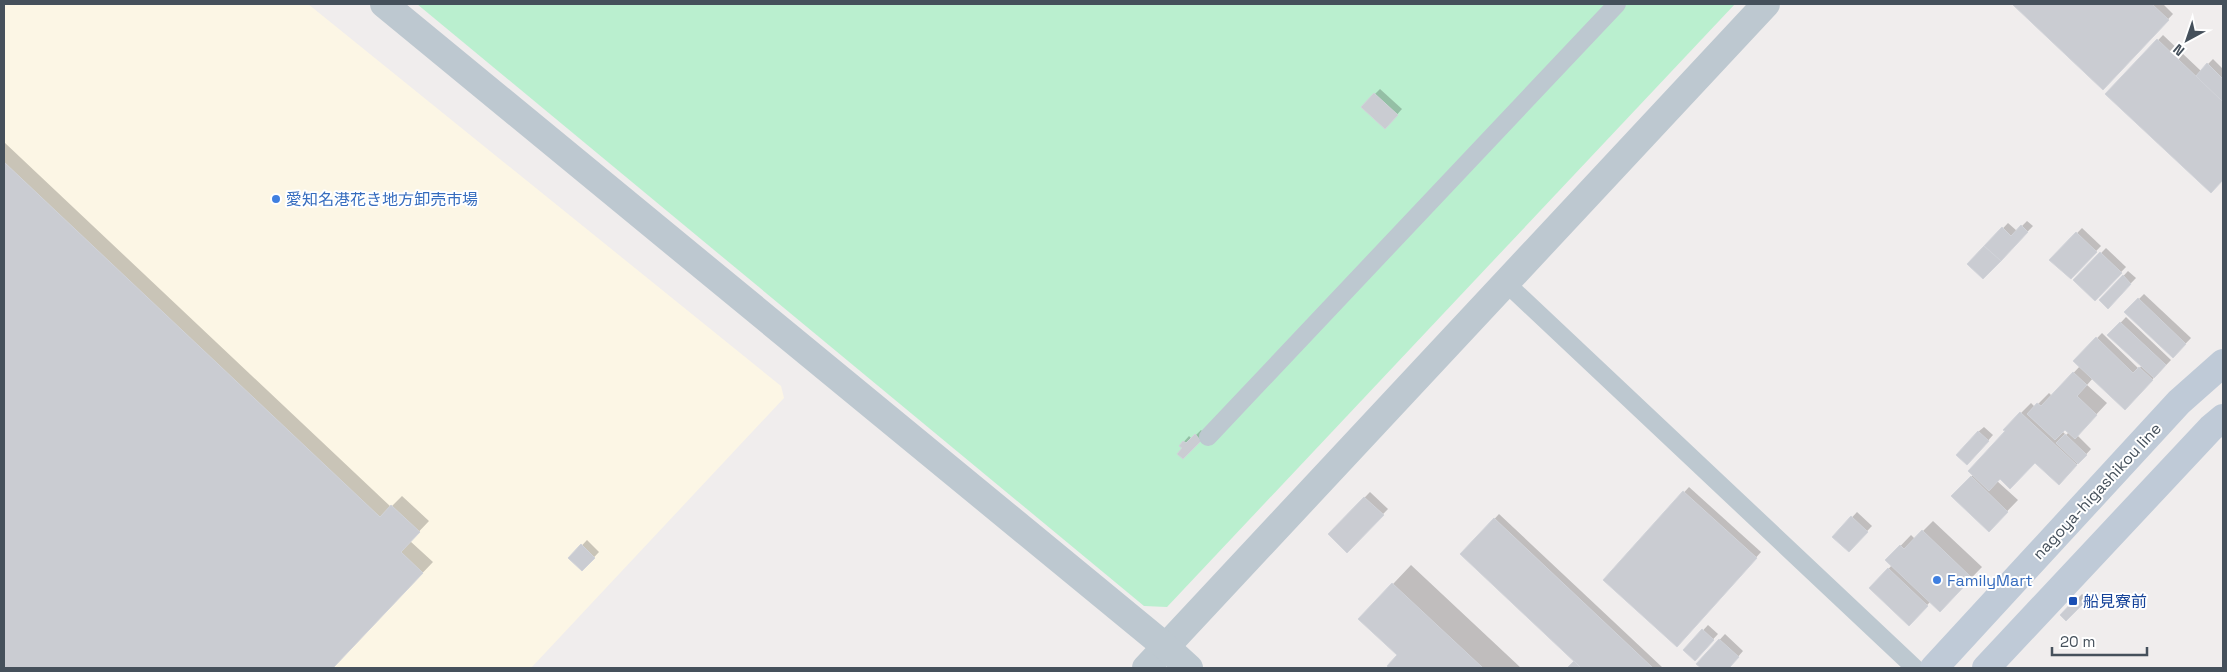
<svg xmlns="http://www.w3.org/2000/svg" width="2227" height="672" viewBox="0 0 2227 672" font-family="'Space Grotesk','Noto Sans JP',sans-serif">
<rect width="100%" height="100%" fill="#f0eded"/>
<polygon fill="#fcf6e5" points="4,4 308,4 781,386 784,398 531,668 4,668"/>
<polygon fill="#baefcf" points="417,4 1735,4 1167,607 1144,606"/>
<g fill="#0003" fill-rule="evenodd">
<polygon points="2014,4 2163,4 2173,14 2103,88"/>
<polygon points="2163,35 2201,71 2213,59 2223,69 2223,179 2211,192 2107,94"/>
<polygon points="1380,89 1402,109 1385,128 1362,107"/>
<polygon points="4,142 391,507 402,496 429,521 410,541 433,562 332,668 4,668"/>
<polygon points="2027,221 2033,226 1983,278 1969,264 2008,223 2017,231"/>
<polygon points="2082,228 2101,246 2070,278 2051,260"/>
<polygon points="2106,248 2126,267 2095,299 2075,280"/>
<polygon points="2128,271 2136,278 2108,307 2101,300"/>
<polygon points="2144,294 2191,338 2173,357 2126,312"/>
<path d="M2126,317L2171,360L2125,408L2093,378L2087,385L2107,403L2077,435L2091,449L2069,473L2035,461L2000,478L1997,481L2018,500L1989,530L1953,496L1973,475L2021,413L2031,403L2035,407L2049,393L2052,396L2080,366L2075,361L2102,333L2139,369L2142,365L2109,335ZM2065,428L2069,432L2066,435L2062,431Z"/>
<polygon points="1984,427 1993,435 1972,459 1978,432"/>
<polygon points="1201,430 1206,435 1183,458 1183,448 1180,446 1189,436 1192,439"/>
<polygon points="1689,487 1761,552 1682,640 1605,580"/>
<polygon points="1370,492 1388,509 1347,551 1329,534"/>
<polygon points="1857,512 1872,526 1849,550 1834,537"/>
<polygon points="1499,514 1663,668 1569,668 1576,661 1462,554"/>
<polygon points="1933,521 1982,567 1950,600 1930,602 1909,624 1871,588 1892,565 1887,560 1911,535 1915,539"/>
<polygon points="587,540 599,552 582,570 570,558"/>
<polygon points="1411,565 1521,668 1391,668 1389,666 1399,655 1360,619"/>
<polygon points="2082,594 2087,598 2066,620 2062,615"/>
<polygon points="1708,625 1718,634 1695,659 1685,650"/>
<polygon points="1725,634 1743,651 1730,666 1732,668 1703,668 1698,663"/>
</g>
<g fill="#caccd2" stroke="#d1d3d9">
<polygon points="2012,4 2152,4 2169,20 2103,90"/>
<polygon points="2157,39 2223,102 2223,180 2211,193 2105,94"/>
<polygon points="2207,63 2223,79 2223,102 2196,76"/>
<polygon points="1374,93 1398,115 1385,129 1361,107"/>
<polygon points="4,162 380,517 391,505 420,532 401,552 423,573 333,668 4,668"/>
<polygon points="2021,225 2028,232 2001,261 1984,246 2002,227 2011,236"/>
<polygon points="2076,232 2097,252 2071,279 2049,260"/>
<polygon points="1984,246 2001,261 1983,279 1967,264"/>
<polygon points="2100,252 2122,273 2095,301 2073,280"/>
<polygon points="2123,275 2131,284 2108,309 2099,300"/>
<polygon points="2138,298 2186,344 2173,358 2124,312"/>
<polygon points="2120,322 2166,365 2154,378 2107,335"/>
<polygon points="2096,337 2133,373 2139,367 2153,380 2125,410 2073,361"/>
<polygon points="2073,372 2087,385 2077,396 2097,415 2075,439 2065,430 2055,440 2027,414 2037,403 2041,406"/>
<polygon points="2020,412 2077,465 2059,485 2035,463 2010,489 2000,479 1989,491 1968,471 2005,431 2003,430"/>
<polygon points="1978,431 1989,441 1967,465 1956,455"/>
<polygon points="1195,434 1201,441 1183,459 1177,454 1182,448 1179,446 1183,441 1186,443"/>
<polygon points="2065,434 2087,455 2078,464 2056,443"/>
<polygon points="1971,476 2008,512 1989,532 1951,496"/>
<polygon points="1683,491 1757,558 1677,647 1603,580"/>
<polygon points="1364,497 1384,515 1347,553 1328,534"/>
<polygon points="1851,516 1868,532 1849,552 1832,537"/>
<polygon points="1494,518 1653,668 1579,668 1580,667 1460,554"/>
<polygon points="1922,530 1972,578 1940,612 1885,560 1900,545 1904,549"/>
<polygon points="581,544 595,558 582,571 568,558"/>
<polygon points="1888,568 1928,606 1909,626 1869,588"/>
<polygon points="1392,583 1483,668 1389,668 1387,666 1397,655 1358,619"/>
<polygon points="2076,598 2083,604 2066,621 2060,615"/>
<polygon points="1702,629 1714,640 1695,661 1683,650"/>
<polygon points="1719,639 1739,657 1729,668 1701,668 1696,664"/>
<polygon points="1574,661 1580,667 1567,668"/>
</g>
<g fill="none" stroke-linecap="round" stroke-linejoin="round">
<g stroke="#bdc8d0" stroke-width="18">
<polyline points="1506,283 1915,668"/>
<polyline points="1208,437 1617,4"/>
</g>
<polyline stroke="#bdc8d0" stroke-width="28" points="1146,668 1766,4"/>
<polyline stroke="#bdc8d0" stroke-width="28" points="384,4 1166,647 1189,668"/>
<g stroke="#bfcad7" stroke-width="28">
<polyline points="1934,668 2179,402 2223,363"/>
<polyline points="1986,668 2211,428 2223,418"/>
</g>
</g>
<g fill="#3f7fe0" stroke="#fff" stroke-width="2">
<circle cx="276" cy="199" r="5"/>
<circle cx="1937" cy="580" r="5"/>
</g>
<rect fill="#1a4fb4" stroke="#fff" stroke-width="2" x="2068" y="596" width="10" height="10" rx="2.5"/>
<g text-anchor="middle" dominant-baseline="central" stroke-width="4" stroke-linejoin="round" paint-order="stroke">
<g font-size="16" fill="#366cbe" stroke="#fff" text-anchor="start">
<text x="286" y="199">愛知名港花き地方卸売市場</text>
<text x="1947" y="580">FamilyMart</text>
</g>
<g font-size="16" fill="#45505b" stroke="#fff">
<text transform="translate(2097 491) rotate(-47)">nagoya-higashikou line</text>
</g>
<g font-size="16" fill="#164399" stroke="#fff" text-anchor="start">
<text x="2083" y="601">船見寮前</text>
</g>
</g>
<rect width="2227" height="672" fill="none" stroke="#45505b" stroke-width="10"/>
<g transform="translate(2187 40) rotate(220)" stroke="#ffffff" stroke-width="4" paint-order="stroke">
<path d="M0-4L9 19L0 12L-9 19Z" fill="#45505b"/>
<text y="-8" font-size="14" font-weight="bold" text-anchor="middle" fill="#45505b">N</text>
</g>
<path d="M2052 647v8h95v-8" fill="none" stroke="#45505b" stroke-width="2.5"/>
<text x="2060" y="647" font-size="15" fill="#45505b" stroke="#ffffff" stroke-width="4" paint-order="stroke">20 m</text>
</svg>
